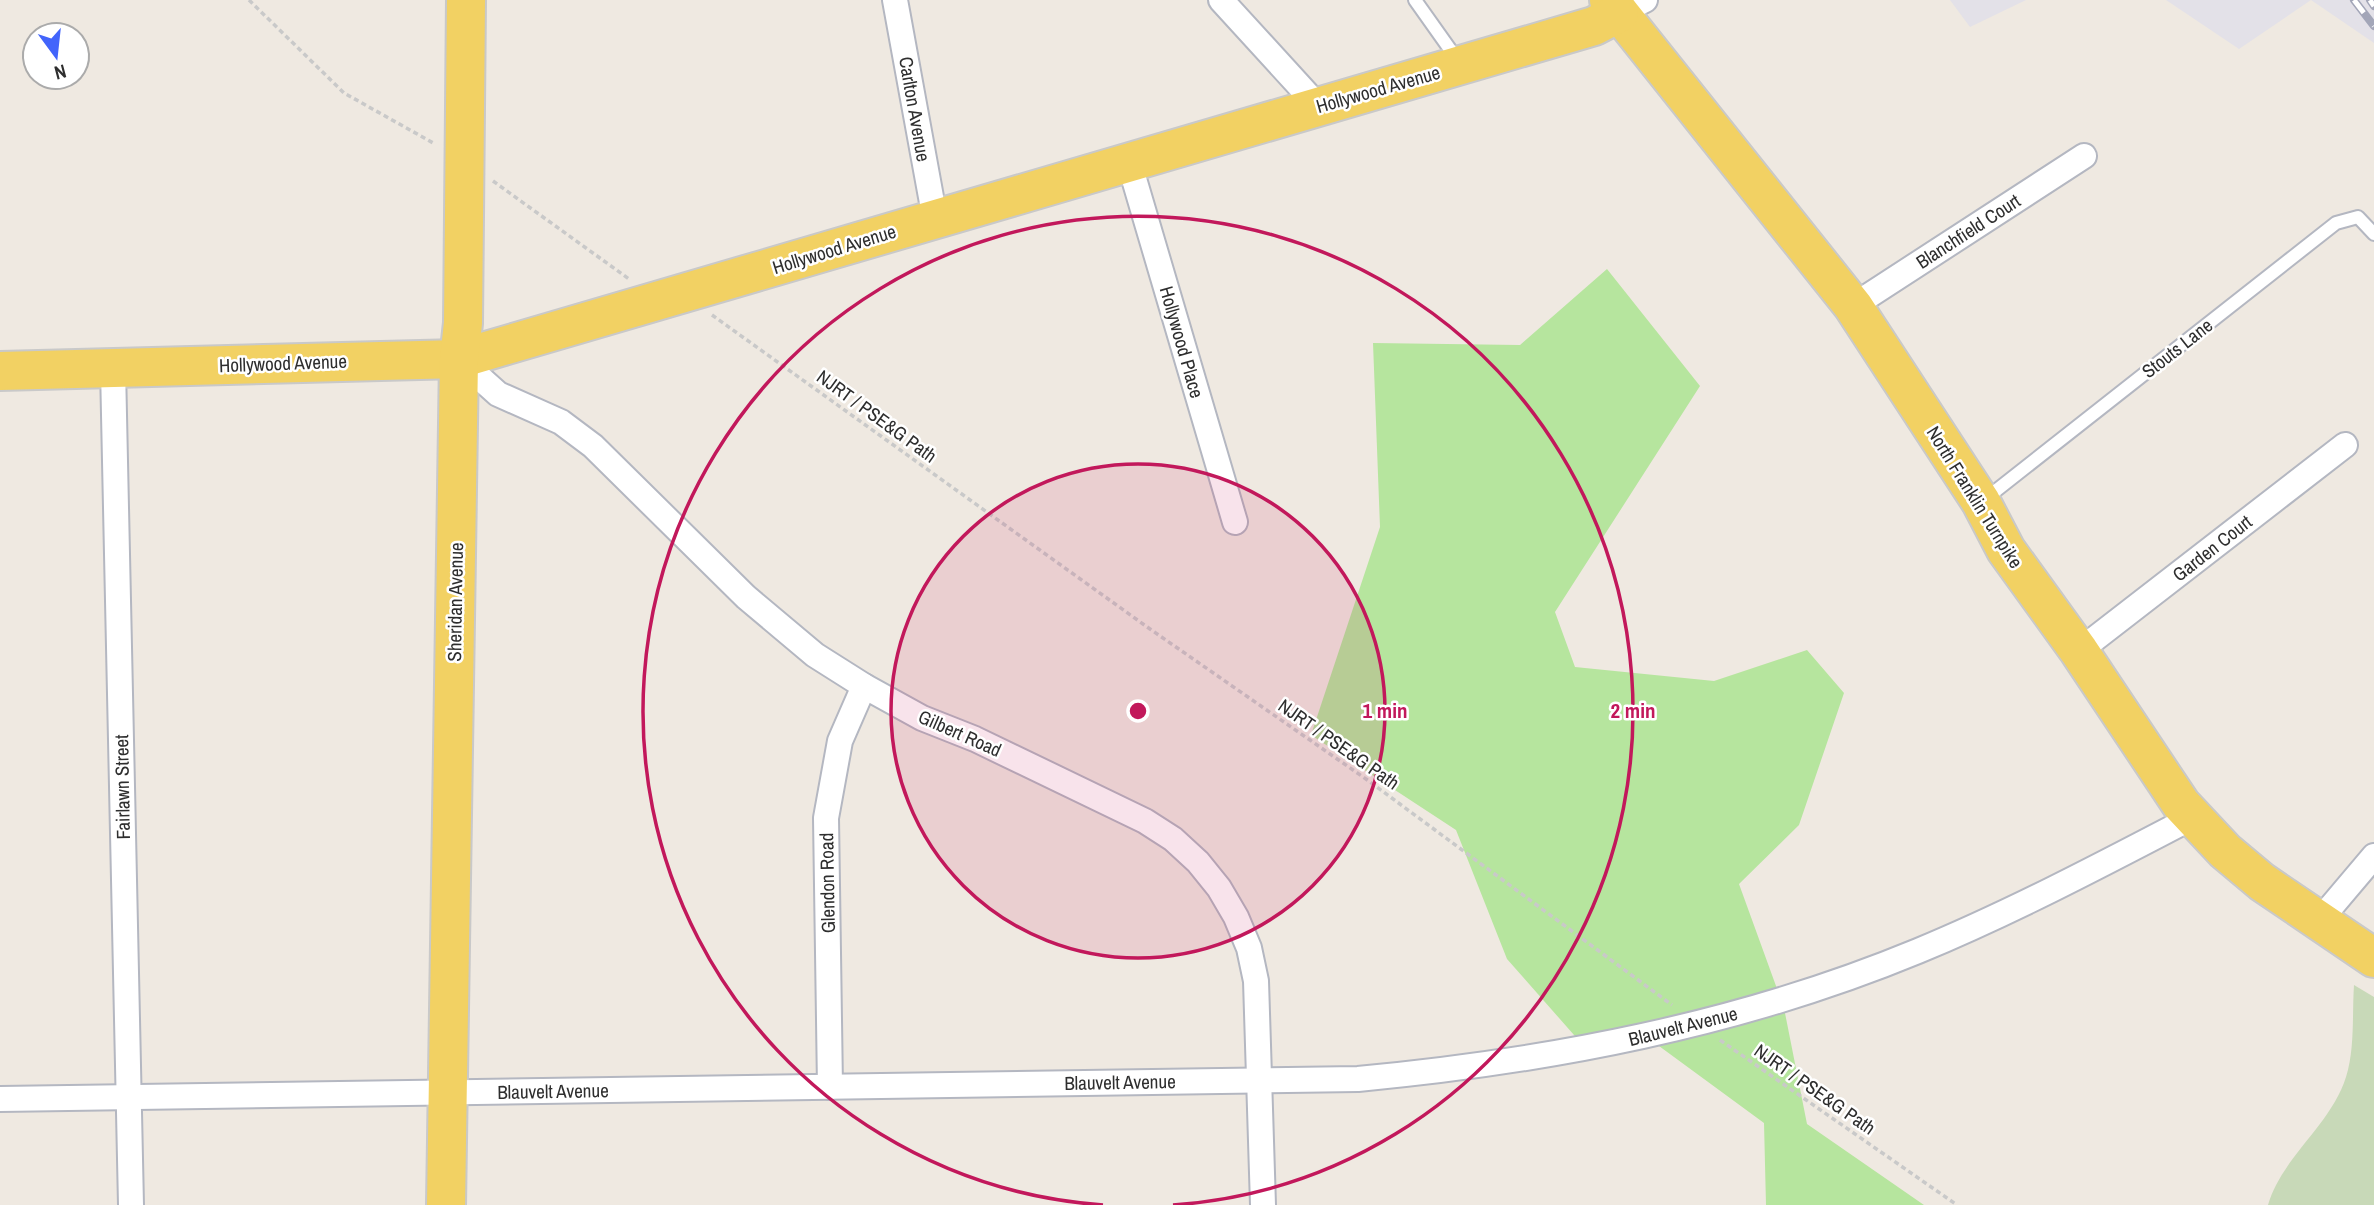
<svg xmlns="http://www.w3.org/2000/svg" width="2374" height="1205" viewBox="0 0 2374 1205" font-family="'Archivo Narrow',sans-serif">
<rect width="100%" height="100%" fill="#efe9e1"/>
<g fill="#e3e1e8">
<polygon points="1950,0 2026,0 1970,27"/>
<polygon points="2166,0 2374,0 2374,43 2311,0 2239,49"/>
</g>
<polygon fill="#b6e59e" points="1607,269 1700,386 1555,612 1575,667 1714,681 1807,650 1844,693 1799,825 1739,884 1784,1008 1807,1124 1924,1205 1766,1205 1764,1123 1659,1046 1589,1052 1507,959 1456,830 1311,735 1380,527 1373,343 1520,345"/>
<path fill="#c8d9b8" d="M2354,985L2374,997V1205H2268C2282,1157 2331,1125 2346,1077C2355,1049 2352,1014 2354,985Z"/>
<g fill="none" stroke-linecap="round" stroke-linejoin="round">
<defs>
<g id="service">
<polyline points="1415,0 1459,62"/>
<polyline points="1984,500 2336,223 2358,217 2374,234"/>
</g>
<g id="minor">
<polyline points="895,0 935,219"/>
<polyline points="1221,0 1317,105"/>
<polyline points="1619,13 1645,0"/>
<polyline points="1129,162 1235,522"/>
<polyline points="1853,306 2084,156"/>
<polyline points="459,359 498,394 561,422 593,446 746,597 815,655 864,686 922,718 975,739 1145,821 1173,839 1198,862 1219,888 1236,917 1249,948 1256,981 1263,1205"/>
<polyline points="113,368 131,1205"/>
<polyline points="2079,651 2345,445"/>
<polyline points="2319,921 2374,856"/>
<polyline points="830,1087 826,818 840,741 864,686"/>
<path d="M0,1099L1358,1079C1549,1061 1739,1025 1918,951C2012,912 2103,864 2193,817"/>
</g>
<g id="primary">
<polyline points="1609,0 1853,306 1981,502 2006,550 2079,651 2181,804 2225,851 2262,882 2374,958"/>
<polyline points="0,371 459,359 1594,26 1619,13"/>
<polyline points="446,1205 459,359 463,323 466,0"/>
</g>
</defs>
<use href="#service" stroke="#b4b7c1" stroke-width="16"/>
<use href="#minor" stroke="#b4b7c1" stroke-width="28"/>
<use href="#primary" stroke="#c9c9c9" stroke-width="42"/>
<g stroke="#c9c9c9" stroke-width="3.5" stroke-dasharray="5 3.5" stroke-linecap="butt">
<polyline points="249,0 344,93 435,144"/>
<polyline points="493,181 629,279"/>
<polyline points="712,315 1150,629 1366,779 1672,1005"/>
<polyline points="1720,1040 1957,1205"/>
</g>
<use href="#service" stroke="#fff" stroke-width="12"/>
<use href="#minor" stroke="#fff" stroke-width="24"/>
<use href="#primary" stroke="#f2d163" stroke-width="38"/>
<defs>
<g id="rail">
<polyline points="2354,0 2374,26"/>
<polyline points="2370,0 2374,6"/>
</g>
</defs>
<use href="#rail" stroke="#a3a6b8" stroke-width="8"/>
<use href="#rail" stroke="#fff" stroke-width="5" stroke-dasharray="16" stroke-linecap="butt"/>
</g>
<circle cx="1138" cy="711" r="247" fill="#c2185b" fill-opacity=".12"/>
<g fill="none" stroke="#c2185b" stroke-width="3.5">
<circle cx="1138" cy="711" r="247"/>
<path d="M1103 1205A495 495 0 1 1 1173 1205"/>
</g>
<g text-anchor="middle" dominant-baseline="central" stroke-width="5" stroke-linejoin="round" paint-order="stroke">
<g font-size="19" fill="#2e2e2e" stroke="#fff">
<text transform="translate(1378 89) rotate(-16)">Hollywood Avenue</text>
<text transform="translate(915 109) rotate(80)">Carlton Avenue</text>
<text transform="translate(1968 231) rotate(-33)">Blanchfield Court</text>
<text transform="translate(834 249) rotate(-17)">Hollywood Avenue</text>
<text transform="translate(1182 342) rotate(74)">Hollywood Place</text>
<text transform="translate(2177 348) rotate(-38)">Stouts Lane</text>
<text transform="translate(283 363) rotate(-2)">Hollywood Avenue</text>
<text transform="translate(877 416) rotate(36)">NJRT / PSE&amp;G Path</text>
<text transform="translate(1975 497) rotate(58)">North Franklin Turnpike</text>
<text transform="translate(2212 548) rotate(-38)">Garden Court</text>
<text transform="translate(455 602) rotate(-89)">Sheridan Avenue</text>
<text transform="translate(960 733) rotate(24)">Gilbert Road</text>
<text transform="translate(1339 744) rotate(35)">NJRT / PSE&amp;G Path</text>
<text transform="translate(122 787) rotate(-91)">Fairlawn Street</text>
<text transform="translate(827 883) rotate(-91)">Glendon Road</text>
<text transform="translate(1683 1026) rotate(-14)">Blauvelt Avenue</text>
<text transform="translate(1120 1082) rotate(-1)">Blauvelt Avenue</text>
<text transform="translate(1815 1089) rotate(35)">NJRT / PSE&amp;G Path</text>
<text transform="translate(553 1091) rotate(-1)">Blauvelt Avenue</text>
</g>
</g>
<circle cx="1138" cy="711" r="10" fill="#c2185b" stroke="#fff" stroke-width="3.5"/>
<g font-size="21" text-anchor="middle" font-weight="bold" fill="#c2185b" stroke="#fff" stroke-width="5" stroke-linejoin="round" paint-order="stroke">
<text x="1385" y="718">1 min</text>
<text x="1633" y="718">2 min</text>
</g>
<g transform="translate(56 56) rotate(165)"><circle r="33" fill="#ffffff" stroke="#ababab" stroke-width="2"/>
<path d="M0-5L12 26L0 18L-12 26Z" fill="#4264fb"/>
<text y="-10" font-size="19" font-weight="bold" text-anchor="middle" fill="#2e2e2e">N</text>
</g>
</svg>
